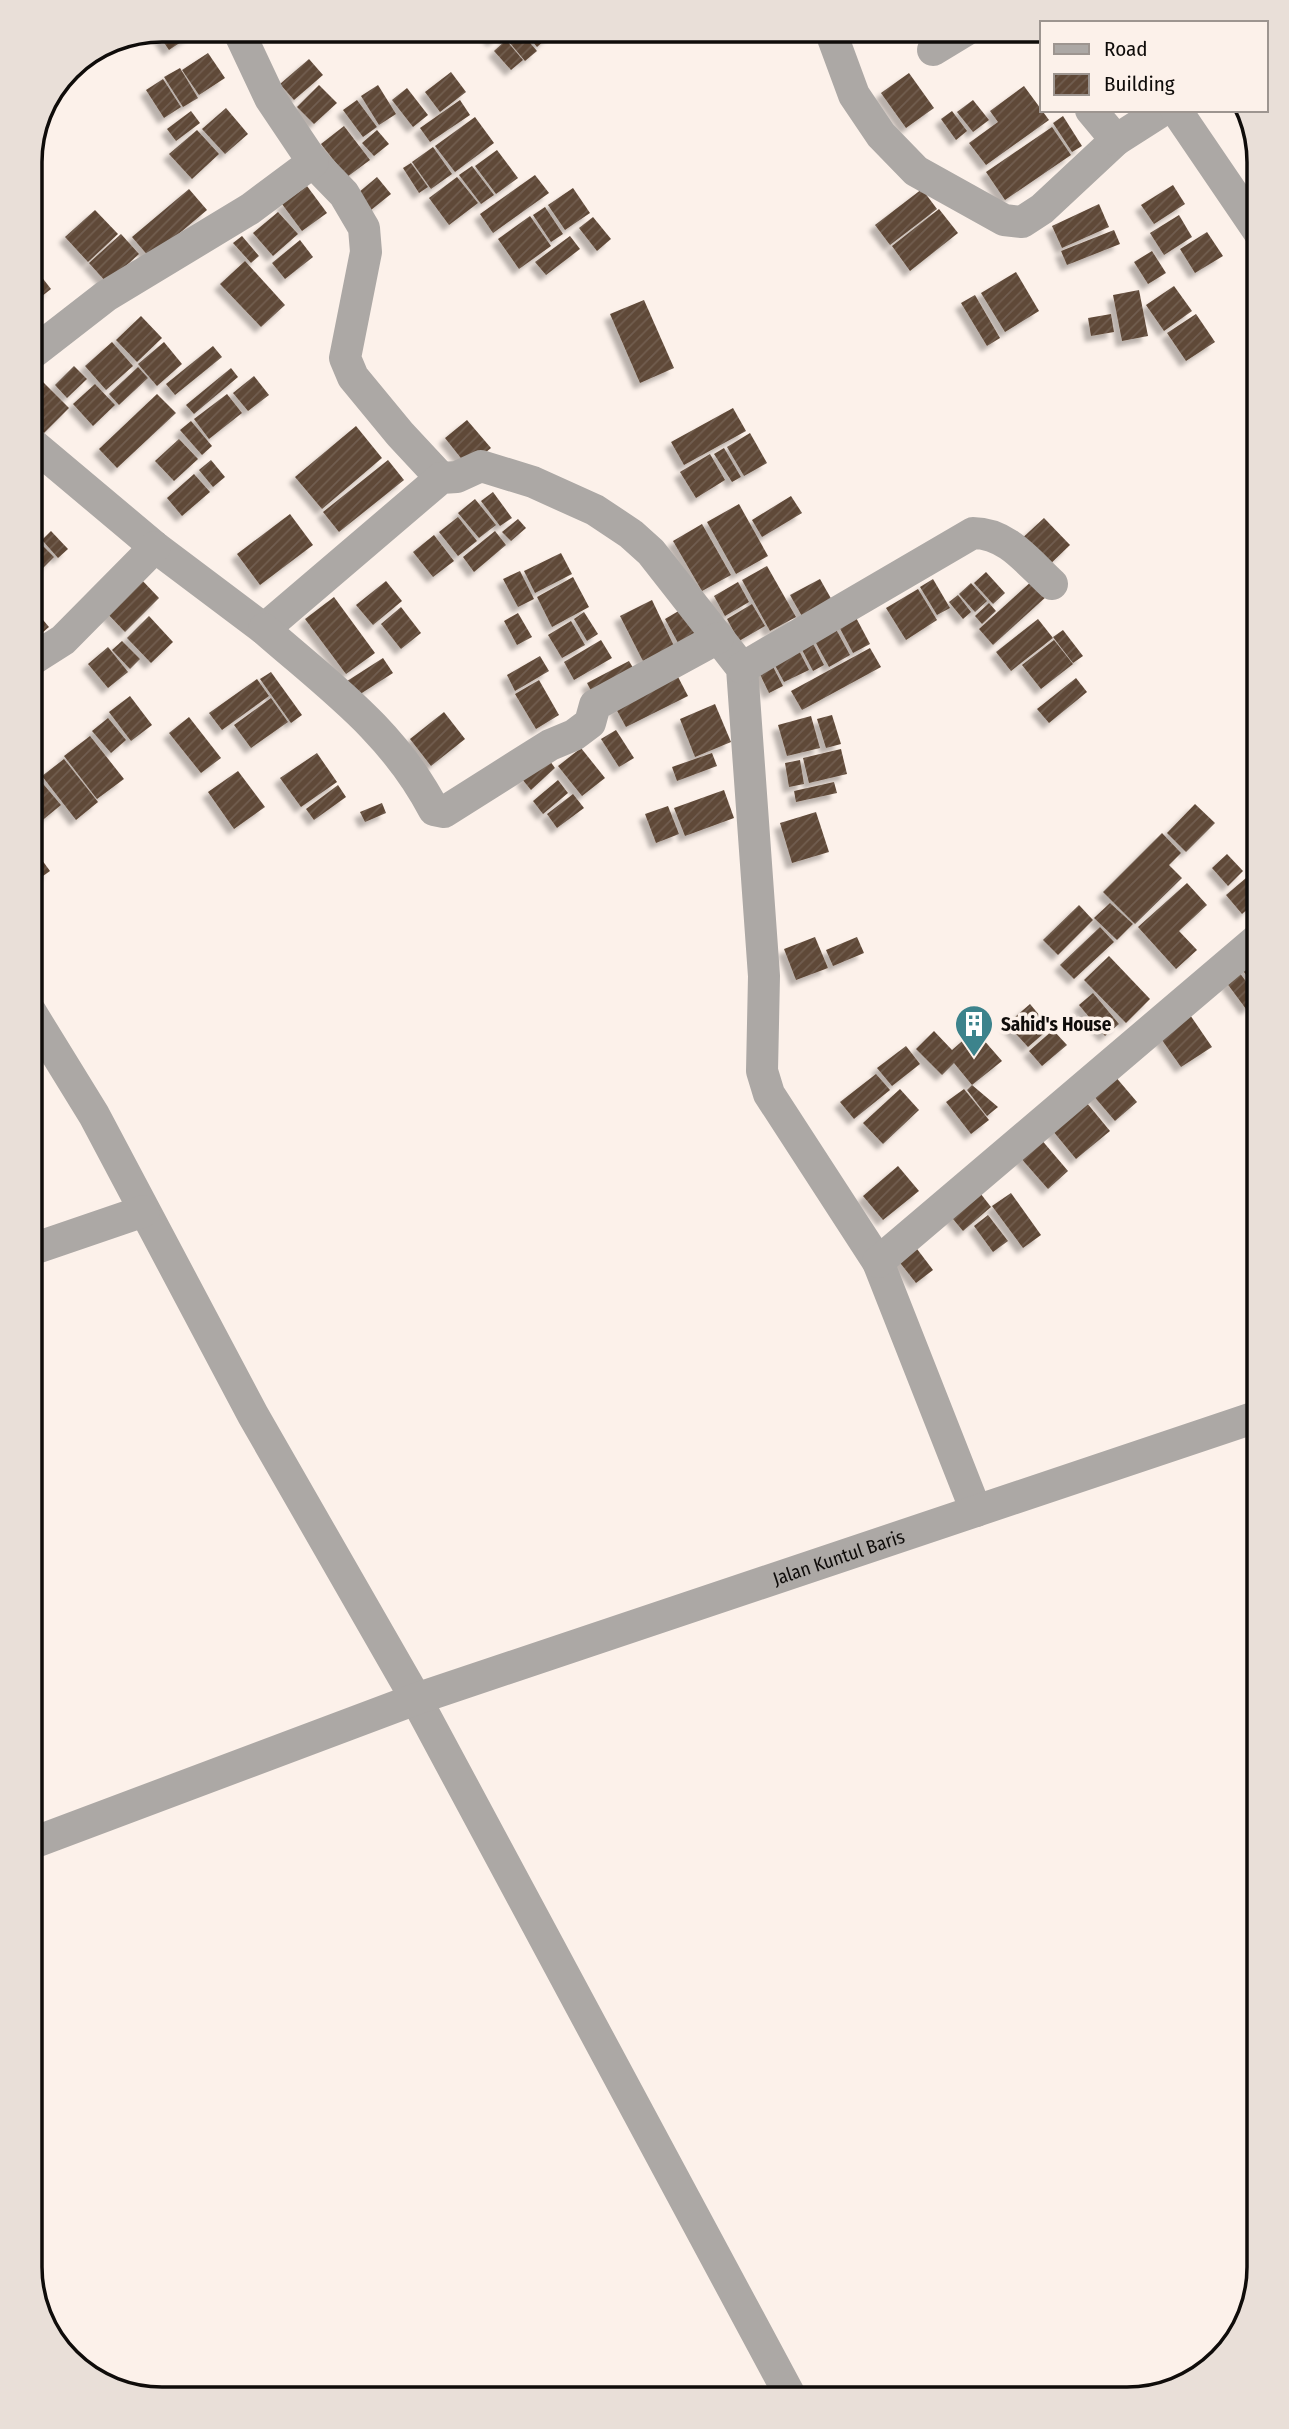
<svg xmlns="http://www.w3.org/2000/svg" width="1289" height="2429" viewBox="0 0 1289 2429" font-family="'Fira Sans Condensed',sans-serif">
<defs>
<pattern id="building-hatch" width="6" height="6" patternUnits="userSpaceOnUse" patternTransform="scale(1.75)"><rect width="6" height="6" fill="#5f4837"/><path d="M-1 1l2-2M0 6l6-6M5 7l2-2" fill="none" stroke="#715e50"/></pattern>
<filter id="shadow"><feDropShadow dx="-6" dy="6" stdDeviation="2" flood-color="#0004"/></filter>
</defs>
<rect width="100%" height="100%" fill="#fcf1ea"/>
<g fill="url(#building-hatch)" filter="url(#shadow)">
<polygon points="160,30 199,30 169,50 156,31"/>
<polygon points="484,30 507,30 493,41"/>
<polygon points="511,30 519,30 537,51 525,61 504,36"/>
<polygon points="523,30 553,30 555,31 537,47"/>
<polygon points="506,40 523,60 511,70 494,51"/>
<polygon points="208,53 225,78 199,95 182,70"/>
<polygon points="309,59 323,75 294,100 280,84"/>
<polygon points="180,68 198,98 183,107 164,77"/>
<polygon points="451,72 466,92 440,112 425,92"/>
<polygon points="909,73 934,108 906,128 881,93"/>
<polygon points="163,79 181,107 164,118 146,90"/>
<polygon points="319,85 337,103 314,124 297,107"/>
<polygon points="378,85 396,114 379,125 361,96"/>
<polygon points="1024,86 1049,120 986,165 969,143 998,122 990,111"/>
<polygon points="407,88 428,115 413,127 392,100"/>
<polygon points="357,100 377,127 363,137 343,110"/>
<polygon points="460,100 470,115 430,142 420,128"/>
<polygon points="973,100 989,120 973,132 957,112"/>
<polygon points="226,108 248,134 225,154 202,129"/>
<polygon points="191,111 200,123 176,141 167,129"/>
<polygon points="952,111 967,131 956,140 941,119"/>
<polygon points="1063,116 1082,146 1072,152 1053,123"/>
<polygon points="475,117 494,143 455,172 435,146"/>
<polygon points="344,126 370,160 347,177 321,144"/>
<polygon points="1052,127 1071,155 1005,200 986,172"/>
<polygon points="197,130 219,154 192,179 169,154"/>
<polygon points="377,130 389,144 374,156 362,143"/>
<polygon points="433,147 452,174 431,189 412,162"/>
<polygon points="497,150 518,178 496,194 475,166"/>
<polygon points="411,163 428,187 419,193 403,168"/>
<polygon points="472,166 494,195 481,204 459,175"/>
<polygon points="535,175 549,193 493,233 480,214"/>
<polygon points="377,177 391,194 371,210 358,193"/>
<polygon points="457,177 478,203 449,225 429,198"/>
<polygon points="1173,185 1185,204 1154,224 1141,205"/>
<polygon points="307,186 327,213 302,231 282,204"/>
<polygon points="573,188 590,213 565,230 548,205"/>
<polygon points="189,189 207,210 150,258 132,237"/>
<polygon points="922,189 937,209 890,245 875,225"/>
<polygon points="1099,204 1109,227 1062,248 1052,226"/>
<polygon points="545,207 563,234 551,242 533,215"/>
<polygon points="939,209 958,233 910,271 892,246"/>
<polygon points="95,210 118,234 88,262 65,237"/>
<polygon points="278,212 298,234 273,256 253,233"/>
<polygon points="1179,215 1192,237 1164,255 1150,233"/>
<polygon points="530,216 551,246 519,269 498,239"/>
<polygon points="593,217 611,239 597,251 579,228"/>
<polygon points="1114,230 1120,244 1067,265 1061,251"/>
<polygon points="1207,232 1223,256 1195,273 1180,249"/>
<polygon points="121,234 139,254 107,283 89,263"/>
<polygon points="242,236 259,256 251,263 233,243"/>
<polygon points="570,236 580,249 546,275 535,262"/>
<polygon points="300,240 313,257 285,279 272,263"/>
<polygon points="1152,251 1166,273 1148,284 1134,262"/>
<polygon points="245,261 285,305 261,327 220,284"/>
<polygon points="30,262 51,289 32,304 30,302"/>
<polygon points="1016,272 1039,311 1005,332 981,293"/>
<polygon points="1174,286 1192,311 1164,331 1146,305"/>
<polygon points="1139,290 1148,336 1122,341 1113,295"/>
<polygon points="975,295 1000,338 987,346 961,303"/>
<polygon points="644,300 674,368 640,383 610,314"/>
<polygon points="1111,314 1114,332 1091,336 1088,318"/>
<polygon points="1196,314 1215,342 1186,361 1167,333"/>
<polygon points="141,316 162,338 137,362 116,340"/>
<polygon points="112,342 133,366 106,390 85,366"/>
<polygon points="164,342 182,364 157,386 138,364"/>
<polygon points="213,346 222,357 175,395 166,384"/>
<polygon points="74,366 87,379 67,398 55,385"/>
<polygon points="138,367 148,378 119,405 109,394"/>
<polygon points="231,368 238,377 194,414 186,405"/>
<polygon points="35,374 69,408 44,433 30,418 30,379"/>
<polygon points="254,376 269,395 248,411 233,393"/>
<polygon points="95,384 115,405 93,426 73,404"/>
<polygon points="157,394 176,413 117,468 99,449"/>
<polygon points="227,394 242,413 209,439 194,419"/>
<polygon points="733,408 746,431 684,465 671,442"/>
<polygon points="467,420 491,448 468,467 445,438"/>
<polygon points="191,421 212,446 202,455 180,430"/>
<polygon points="356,426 382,458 322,509 295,477"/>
<polygon points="750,433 767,463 744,476 727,447"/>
<polygon points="179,439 198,459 174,481 155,461"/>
<polygon points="724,448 741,477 732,482 714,454"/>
<polygon points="710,454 725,480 696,498 680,472"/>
<polygon points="211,460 225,477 213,487 199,470"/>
<polygon points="388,460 404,480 339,532 323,512"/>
<polygon points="194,474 210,492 182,516 167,498"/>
<polygon points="493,492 512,518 500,526 481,501"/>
<polygon points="791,496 802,513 762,537 752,520"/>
<polygon points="475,499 496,525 479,538 458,513"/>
<polygon points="739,504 768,556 736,574 707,522"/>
<polygon points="290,514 313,545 260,585 237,554"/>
<polygon points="458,517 477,541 458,556 439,532"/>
<polygon points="1044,518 1070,545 1043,571 1017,543"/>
<polygon points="518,519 526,528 511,541 502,532"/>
<polygon points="702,524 731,575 702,591 673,541"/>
<polygon points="51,531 68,549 58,558 42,540"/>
<polygon points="495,531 506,545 474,572 463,557"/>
<polygon points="434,535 454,561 433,577 413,552"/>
<polygon points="36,539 54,557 42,569 30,557 30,545"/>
<polygon points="561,553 572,574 535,593 524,571"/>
<polygon points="30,559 40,570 30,579"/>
<polygon points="767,566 796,617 770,631 742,580"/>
<polygon points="520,571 534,599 518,607 503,579"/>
<polygon points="986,572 1005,593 993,604 974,583"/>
<polygon points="139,577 159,598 125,632 105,611"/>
<polygon points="573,577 589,607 552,627 537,597"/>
<polygon points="820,579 833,602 803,618 790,595"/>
<polygon points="933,579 950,608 937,615 920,587"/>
<polygon points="1033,580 1047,596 993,645 979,629"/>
<polygon points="386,581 402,601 373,625 356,605"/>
<polygon points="738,582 749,602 725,616 714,596"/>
<polygon points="971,583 987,601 975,612 959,594"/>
<polygon points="918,589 937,620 906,640 886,608"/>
<polygon points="958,595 971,612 963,619 949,602"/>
<polygon points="334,597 375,653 346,674 305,619"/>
<polygon points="652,600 674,646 643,661 620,616"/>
<polygon points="989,603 996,611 982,624 975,616"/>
<polygon points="752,604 765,626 739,641 727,619"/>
<polygon points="401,607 421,633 401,649 381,624"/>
<polygon points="682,609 701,642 683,652 665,619"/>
<polygon points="584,612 598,634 587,641 574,619"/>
<polygon points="853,612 870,644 853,653 836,621"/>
<polygon points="518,613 532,637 517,645 504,621"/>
<polygon points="38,614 49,627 30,643 30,622"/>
<polygon points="149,616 173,642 151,663 127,638"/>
<polygon points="1038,619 1053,638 1011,671 996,652"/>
<polygon points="831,620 850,655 829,667 810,632"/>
<polygon points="571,621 585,645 562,658 548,635"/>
<polygon points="1063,630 1083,656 1073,663 1053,637"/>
<polygon points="810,638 824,665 813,671 799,644"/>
<polygon points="601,640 612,658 574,680 564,662"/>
<polygon points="1054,640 1073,664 1041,689 1022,665"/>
<polygon points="122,641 140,659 130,669 112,650"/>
<polygon points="795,643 809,670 784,682 770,656"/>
<polygon points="108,647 128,672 108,688 88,664"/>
<polygon points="870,648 881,667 802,710 791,691"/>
<polygon points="540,656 549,671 515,691 507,675"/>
<polygon points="383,658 393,673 354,698 344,683"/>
<polygon points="769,659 783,686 769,693 756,666"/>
<polygon points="629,661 639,678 596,700 587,683"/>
<polygon points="271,672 302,715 291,723 260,679"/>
<polygon points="677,675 688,696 626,727 615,707"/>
<polygon points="1076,678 1087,692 1049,723 1037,709"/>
<polygon points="257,679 269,696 222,730 209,713"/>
<polygon points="539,680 559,715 536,729 515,694"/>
<polygon points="130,696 152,725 131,741 109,712"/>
<polygon points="271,698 288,722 251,748 234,725"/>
<polygon points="715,704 731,742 695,757 680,719"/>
<polygon points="444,712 465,739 431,766 410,739"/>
<polygon points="832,715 841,744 826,748 817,719"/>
<polygon points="811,716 820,748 787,756 778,725"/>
<polygon points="189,717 221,758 201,773 169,733"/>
<polygon points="108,718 126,740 111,753 92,731"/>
<polygon points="616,730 634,758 619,767 601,739"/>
<polygon points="90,736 124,779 97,799 64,756"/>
<polygon points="581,748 605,778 582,796 558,766"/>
<polygon points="841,749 847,774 809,783 803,758"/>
<polygon points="317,753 337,782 301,807 280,778"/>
<polygon points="712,753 717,766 677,781 672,767"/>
<polygon points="547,757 555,768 531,790 522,779"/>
<polygon points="64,759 98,802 76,820 42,776"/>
<polygon points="800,760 804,784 789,787 785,763"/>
<polygon points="238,771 265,807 234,829 208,792"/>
<polygon points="39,779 61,805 39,823 30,812 30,787"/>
<polygon points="558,780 568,793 543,814 533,801"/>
<polygon points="834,782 837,793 796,802 794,791"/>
<polygon points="338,785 346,797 314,820 306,809"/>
<polygon points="724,790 734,818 685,836 674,808"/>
<polygon points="573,794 584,808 557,828 547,814"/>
<polygon points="382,803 386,813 365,822 360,812"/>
<polygon points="1195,804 1215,823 1186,852 1167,833"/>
<polygon points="668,806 679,834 656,843 645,814"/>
<polygon points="816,812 829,852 792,863 780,823"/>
<polygon points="1162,833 1181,853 1169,865 1182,878 1135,924 1103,892"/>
<polygon points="1227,854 1243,871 1228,886 1212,868"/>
<polygon points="39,856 50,871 36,881 30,873 30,862"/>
<polygon points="1246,878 1259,893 1259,899 1242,914 1226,895"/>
<polygon points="1187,883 1207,905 1179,931 1197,950 1176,969 1138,927"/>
<polygon points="1110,903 1133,924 1117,940 1094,918"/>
<polygon points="1079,905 1093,920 1058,955 1043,940"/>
<polygon points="1100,927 1114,942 1074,979 1060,965"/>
<polygon points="815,937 828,968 796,980 784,949"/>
<polygon points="857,937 864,953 833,966 826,950"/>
<polygon points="1259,955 1259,992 1241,968"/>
<polygon points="1109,956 1150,999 1126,1023 1084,980"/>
<polygon points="1239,972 1259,999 1246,1009 1226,982"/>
<polygon points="1093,993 1119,1024 1105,1036 1079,1005"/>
<polygon points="1030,1004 1050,1028 1028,1047 1007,1024"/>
<polygon points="1188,1012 1212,1047 1181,1067 1157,1033"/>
<polygon points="975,1030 1002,1061 972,1085 998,1107 987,1116 967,1090 972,1085 954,1063 942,1075 916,1049 934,1031 952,1050"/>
<polygon points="1053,1030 1067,1045 1042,1066 1029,1051"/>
<polygon points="906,1046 920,1064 892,1086 877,1068"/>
<polygon points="876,1074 890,1090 854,1119 840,1102"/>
<polygon points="1114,1075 1137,1102 1115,1121 1092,1094"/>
<polygon points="900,1089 919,1110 883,1144 863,1123"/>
<polygon points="964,1089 989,1120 971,1134 946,1102"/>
<polygon points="1082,1097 1110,1131 1076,1159 1048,1125"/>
<polygon points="1040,1138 1068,1171 1048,1189 1019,1156"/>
<polygon points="898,1166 919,1191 883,1220 863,1196"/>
<polygon points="977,1189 991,1207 963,1231 948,1213"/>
<polygon points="1011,1193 1041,1235 1023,1248 992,1206"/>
<polygon points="988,1215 1008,1241 993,1252 974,1226"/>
<polygon points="914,1245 933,1270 916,1283 897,1259"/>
</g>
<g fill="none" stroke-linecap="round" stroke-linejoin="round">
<g stroke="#aca8a5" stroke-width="32">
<polyline points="830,30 854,95 881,135 916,171 1004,220 1022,222 1042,209 1116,140"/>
<polyline points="933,50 966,30"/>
<polyline points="1091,110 1116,140 1163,110"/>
<polyline points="1176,110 1259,232"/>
<polyline points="313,162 344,194 364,228 366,252 345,358 353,377 400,434 441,478"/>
<polyline points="30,355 106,296 250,209 313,162 270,98 238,30"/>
<polyline points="30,442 155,547 264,629 441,478 457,477 481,466 533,482 595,510 631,534 651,552 742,668 764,976 762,1071 769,1094 878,1262 976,1511"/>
<path d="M264,629C329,686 393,731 434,810L444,812L550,745L574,735L590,723L595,705L718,638"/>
<polyline points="30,661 63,640 155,547"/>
<path d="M742,668L973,533C1007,533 1028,562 1052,584"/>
<polyline points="30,1011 94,1115 253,1415 416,1699 792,2399"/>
<polyline points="30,1250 144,1211"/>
<polyline points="878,1262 1259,938"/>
<path id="s1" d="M30,1844L416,1699L1259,1416"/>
</g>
</g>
<defs>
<symbol id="building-pin" viewBox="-11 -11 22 30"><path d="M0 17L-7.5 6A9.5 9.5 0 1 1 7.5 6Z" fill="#3c838c" stroke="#fcf1ea"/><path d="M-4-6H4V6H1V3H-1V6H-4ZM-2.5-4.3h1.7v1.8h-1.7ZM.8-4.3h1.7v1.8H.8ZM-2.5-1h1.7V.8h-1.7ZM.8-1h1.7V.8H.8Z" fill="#fff"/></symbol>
</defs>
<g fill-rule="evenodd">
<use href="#building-pin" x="952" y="1002" width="44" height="60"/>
</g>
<g text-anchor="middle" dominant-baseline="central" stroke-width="7" stroke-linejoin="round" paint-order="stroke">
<g font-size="19" font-weight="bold" fill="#0f0c0a" stroke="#fcf1ea" text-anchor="start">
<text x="1001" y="1024">Sahid's House</text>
</g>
<g font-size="19" fill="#0f0c0a" stroke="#fcf1ea">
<text stroke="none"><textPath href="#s1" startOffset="858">Jalan Kuntul Baris</textPath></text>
</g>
</g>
<path d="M0 0H1289V2429H0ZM162 42H1127A120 120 0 0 1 1247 162V2267A120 120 0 0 1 1127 2387H162A120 120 0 0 1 42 2267V162A120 120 0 0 1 162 42Z" fill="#e9dfd8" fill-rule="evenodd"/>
<path fill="none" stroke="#0f0c0a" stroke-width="3.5" d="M162 42H1127A120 120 0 0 1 1247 162V2267A120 120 0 0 1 1127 2387H162A120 120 0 0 1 42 2267V162A120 120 0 0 1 162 42Z"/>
<rect x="1040" y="21" width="228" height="91" fill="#fcf1ea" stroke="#9d9590" stroke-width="2"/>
<rect x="1054" y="44" width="35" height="10" fill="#aca8a5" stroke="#9d9590" stroke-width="2"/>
<text x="1104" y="56" font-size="21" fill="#0f0c0a">Road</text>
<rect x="1054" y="74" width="35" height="21" fill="url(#building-hatch)" stroke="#9d9590" stroke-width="2"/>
<text x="1104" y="91" font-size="21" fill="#0f0c0a">Building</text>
</svg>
